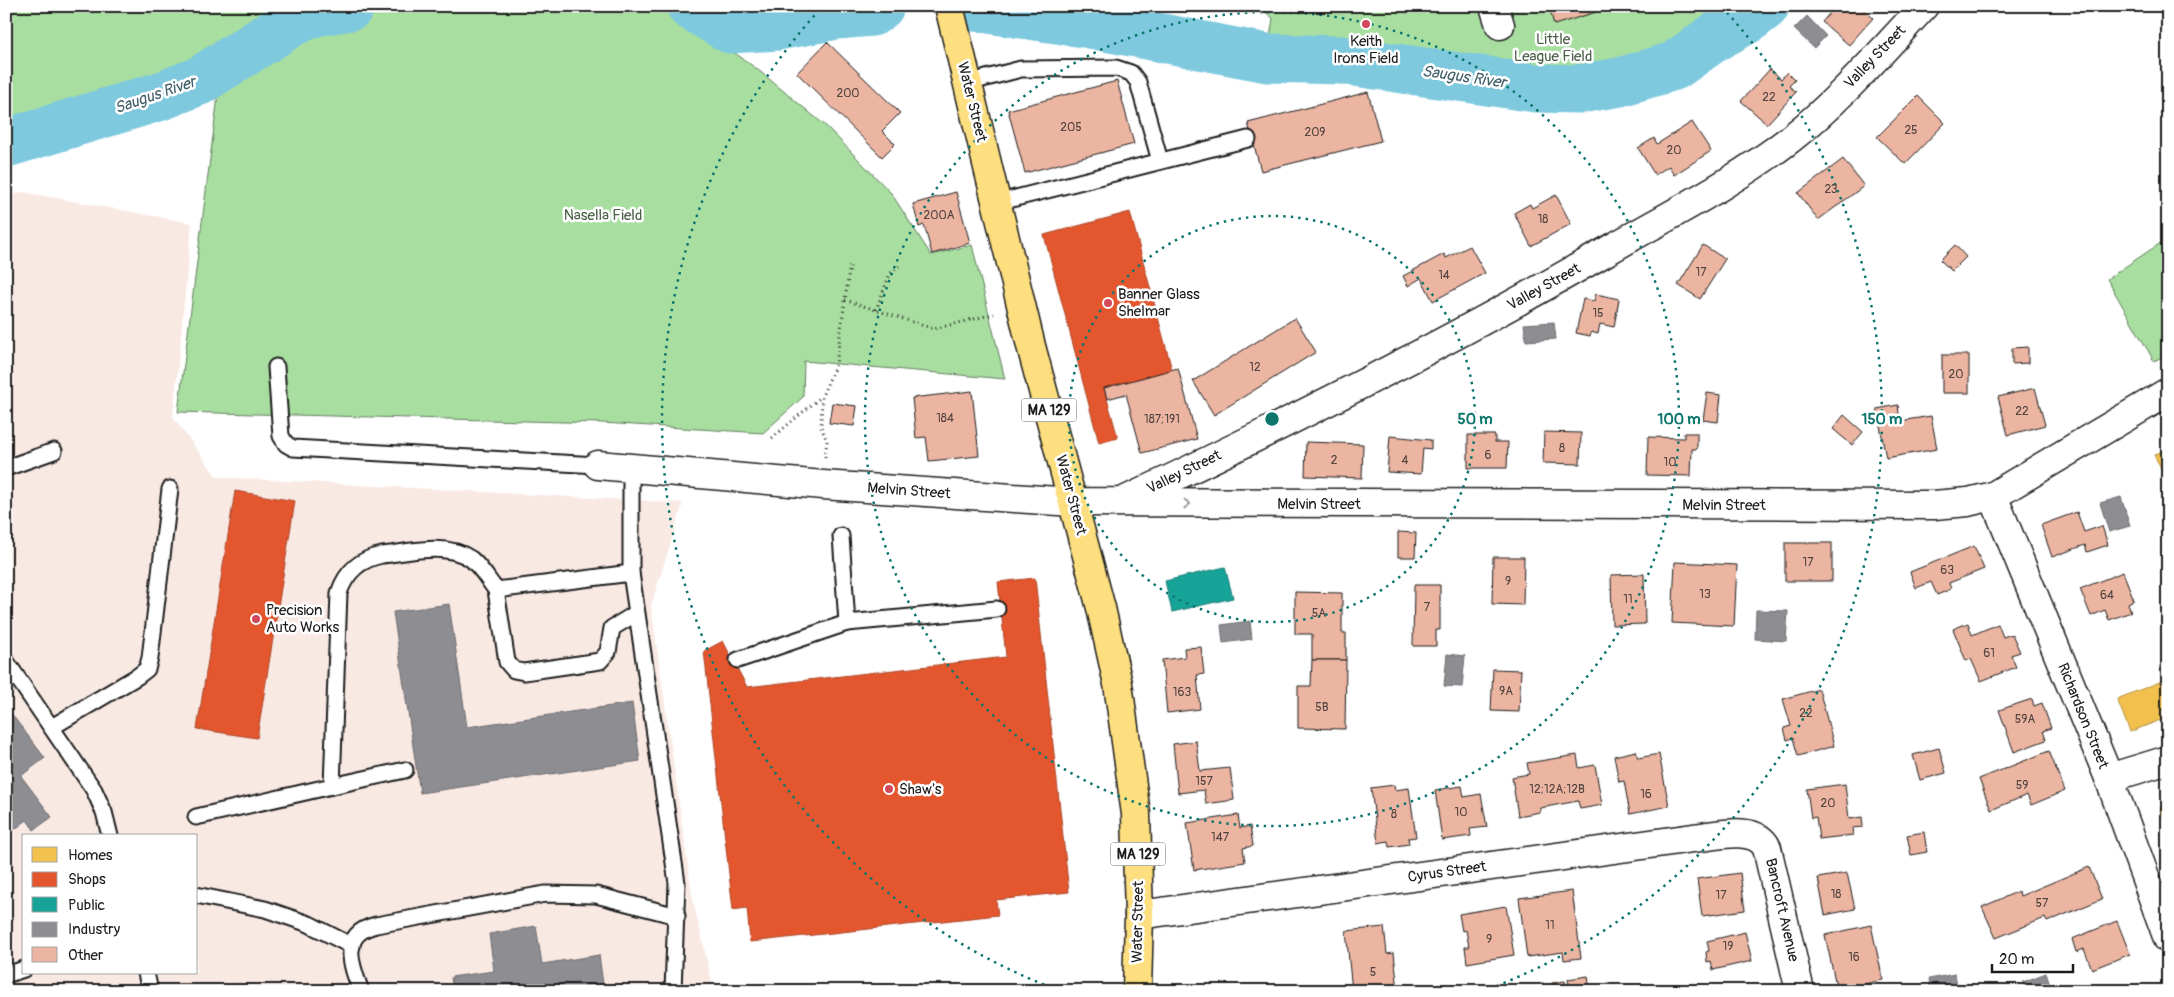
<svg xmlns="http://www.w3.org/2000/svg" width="2174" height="997" viewBox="0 0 2174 997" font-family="Pangolin,sans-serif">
<rect width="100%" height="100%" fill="#fff"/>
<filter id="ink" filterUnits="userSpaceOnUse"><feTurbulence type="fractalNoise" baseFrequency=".02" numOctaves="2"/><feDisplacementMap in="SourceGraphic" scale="10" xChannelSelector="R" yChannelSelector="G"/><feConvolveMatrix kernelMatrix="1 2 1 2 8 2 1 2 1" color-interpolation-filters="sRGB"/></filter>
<g filter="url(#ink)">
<path fill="#f9e9e3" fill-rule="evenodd" d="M23,192L192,223L173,417L217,477L683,503L651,606L693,901L714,991H6V196ZM24,836H196V973H24Z"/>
<g fill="#a8dea0" stroke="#627d5e">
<polygon points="6,6 662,6 721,43 757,69 827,127 891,193 931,255 972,245 1005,379 804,361 803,397 763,433 602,423 178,412 219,88 197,96 43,137 6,150"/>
<polygon points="1257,6 1765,6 1748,19 1715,37 1674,66 1620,82 1579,89 1536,88 1341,60 1267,58 1273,18"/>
<polygon points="2168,238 2168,354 2154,361 2107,279"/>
</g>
<g fill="#f2c14e" stroke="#b2903f">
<polygon points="2168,448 2168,481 2154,455"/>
<polygon points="2162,681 2168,695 2168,708 2160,711 2163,719 2130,732 2117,699"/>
<polygon points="2168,806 2168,828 2160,808"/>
</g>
<g fill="#e4572e" stroke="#a84529">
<polygon points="1130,212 1172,370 1104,388 1118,438 1099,443 1044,235"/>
<polygon points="235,491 295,501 257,738 197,729"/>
<polygon points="1035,578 1069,892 996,900 998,915 750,942 747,908 733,910 704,651 723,641 747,687 1006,657 998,582"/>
</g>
<polygon fill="#17a398" stroke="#187a73" points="1225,567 1233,598 1172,612 1165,581"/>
<g fill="#8d8d92" stroke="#6b6b6f">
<polygon points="1807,16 1826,36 1814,48 1794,29"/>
<polygon points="1554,322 1556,339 1526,341 1524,324"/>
<polygon points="2121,497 2130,526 2109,532 2100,503"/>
<polygon points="449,604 467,727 632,703 640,761 420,793 393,612"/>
<polygon points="1756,610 1788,611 1786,641 1755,639"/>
<polygon points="1250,621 1252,639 1223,643 1221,625"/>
<polygon points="1447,654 1465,656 1462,687 1444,686"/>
<polygon points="6,707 45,758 21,776 52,817 34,830 27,820 6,836"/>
<polygon points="536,926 542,964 599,955 604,991 453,991 451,977 494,971 489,934"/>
<polygon points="2046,973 2052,991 2026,991 2023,982"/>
<polygon points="1955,974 1958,991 1931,991 1929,979"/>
</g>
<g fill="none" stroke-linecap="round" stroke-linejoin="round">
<g stroke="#7ec9de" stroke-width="49">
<polyline points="691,6 730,29 778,26 837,15 872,12 880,6"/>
<polyline points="968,6 1084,23 1267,58 1341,60 1536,88 1579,89 1620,82 1674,66 1715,37 1748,19 1765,6"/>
<polyline points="6,143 161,96 199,81 292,22 315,12 350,6"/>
</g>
</g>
<g fill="#ecb5a2" stroke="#1c1c1c">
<polygon points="1549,6 1594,6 1596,12 1554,25"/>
<polygon points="1836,6 1859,6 1873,18 1849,45 1822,22"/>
<polygon points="827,42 900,113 882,131 895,144 882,157 797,73"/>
<polygon points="1770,69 1781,79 1787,72 1795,80 1789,86 1796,92 1767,124 1741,101"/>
<polygon points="1117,81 1134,144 1025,173 1008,110"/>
<polygon points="1368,92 1381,141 1261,171 1248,123"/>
<polygon points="1918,96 1945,123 1905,164 1877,137"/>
<polygon points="1692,122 1711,151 1674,175 1669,166 1655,175 1638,148 1654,138 1657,144"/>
<polygon points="1843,159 1864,186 1818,220 1798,193"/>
<polygon points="956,192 970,243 932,254 924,225 919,227 913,204"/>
<polygon points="1556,195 1571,224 1531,246 1514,213 1530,204 1532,208"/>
<polygon points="1703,245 1725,259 1700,299 1678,285"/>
<polygon points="1955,245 1966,257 1952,271 1940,260"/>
<polygon points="1470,246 1485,273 1433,301 1421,278 1408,286 1403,276 1444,254 1446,258"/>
<polygon points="1596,294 1619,299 1614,327 1600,324 1598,334 1591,332 1590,336 1576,333 1583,299 1594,301"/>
<polygon points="1295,318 1316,352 1214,415 1193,381"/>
<polygon points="2028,347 2028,363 2012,364 2012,348"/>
<rect x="1942" y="355" width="27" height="38"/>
<polygon points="1178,368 1197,439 1142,453 1126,394 1107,399 1104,388"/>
<polygon points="2035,388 2045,425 2008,435 1998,397"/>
<polygon points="972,391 979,456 929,461 926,437 916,438 912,398"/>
<polygon points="1707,393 1721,395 1718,422 1703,420"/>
<polygon points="832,403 857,406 854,426 829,423"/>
<polygon points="1898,405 1900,421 1931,416 1937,449 1886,458 1877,409"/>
<polygon points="1844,415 1863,432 1852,445 1833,429"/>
<polygon points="1544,432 1581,433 1580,464 1543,463"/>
<polygon points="1684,433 1697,433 1697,449 1692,449 1691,476 1647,475 1648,437 1684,438"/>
<polygon points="1468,435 1495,435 1495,442 1508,442 1507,468 1468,468"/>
<polygon points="1390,436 1431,440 1431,449 1423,448 1421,474 1387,472"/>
<polygon points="1306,442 1363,444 1362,478 1305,476"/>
<polygon points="2077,512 2084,532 2102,526 2108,545 2087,552 2085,545 2052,557 2041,525"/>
<polygon points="1398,532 1416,533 1415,557 1398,557"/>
<rect x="1785" y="543" width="47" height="38"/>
<polygon points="1974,546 1984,569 1949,583 1951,589 1937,595 1931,582 1916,588 1910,572"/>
<polygon points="1493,557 1524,557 1523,605 1492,604"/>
<polygon points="1675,562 1737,565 1734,626 1672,623"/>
<polygon points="2123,572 2134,600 2128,603 2131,612 2109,620 2105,610 2091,616 2080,589"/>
<polygon points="1644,574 1645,624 1612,625 1611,575"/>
<polygon points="1414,585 1440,585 1440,630 1436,630 1436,646 1413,646"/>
<polygon points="1295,592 1342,593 1342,633 1346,633 1346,660 1312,660 1312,634 1295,634"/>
<polygon points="1968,623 1972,635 1998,624 2003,637 2012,634 2020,652 2011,655 2016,667 1981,681 1971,659 1966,661 1953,629"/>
<polygon points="1201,647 1204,674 1197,675 1200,709 1167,713 1162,660 1185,657 1184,648"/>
<polygon points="1312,660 1346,660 1345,729 1298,728 1298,686 1311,686"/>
<polygon points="1493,669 1521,670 1519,712 1491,711"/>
<polygon points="1819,689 1834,746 1798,756 1793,738 1787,740 1784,728 1791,726 1783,699"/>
<polygon points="2032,699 2034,706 2042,703 2051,728 2043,731 2046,740 2014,752 1999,710"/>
<polygon points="1196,741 1200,771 1230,768 1234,800 1206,804 1204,790 1178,793 1173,744"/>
<polygon points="1939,748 1946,773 1920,780 1913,755"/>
<polygon points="1636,751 1638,758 1659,754 1669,806 1630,814 1624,781 1619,782 1614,756"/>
<polygon points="2049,751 2065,791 2031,805 2027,795 1991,810 1979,779"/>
<polygon points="1577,755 1579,768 1595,765 1602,805 1580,809 1578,801 1540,808 1540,812 1518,816 1512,777 1529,774 1527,763"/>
<polygon points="1845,784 1849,819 1862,817 1863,827 1852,828 1853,835 1819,839 1816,817 1811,818 1807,789"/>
<polygon points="1394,785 1395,790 1409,788 1416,837 1408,838 1409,844 1389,847 1388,841 1378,843 1371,788"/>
<polygon points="1462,786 1464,797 1481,794 1487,827 1470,829 1471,836 1442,840 1435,790"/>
<polygon points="1238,815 1240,828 1250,826 1253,846 1243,848 1245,862 1194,870 1187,823"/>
<polygon points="1924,832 1927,852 1911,855 1907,835"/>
<polygon points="2089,867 2102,899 2047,922 2045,918 1996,938 1982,907 2019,891 2020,896"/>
<polygon points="1740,873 1745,910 1702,916 1697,879"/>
<polygon points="1847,873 1855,909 1825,915 1818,878"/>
<polygon points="1572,891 1581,958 1564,960 1563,952 1527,957 1519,898"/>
<polygon points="1506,906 1514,955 1467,963 1465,947 1469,947 1466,930 1462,931 1459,914"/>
<polygon points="2117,921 2130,954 2092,969 2084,949 2076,952 2072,939"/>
<polygon points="1871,925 1883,980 1837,990 1825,935"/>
<polygon points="1384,927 1387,954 1394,953 1398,991 1352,991 1346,931"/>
<polygon points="1745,932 1752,961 1713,970 1711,961 1707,962 1706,952 1709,951 1707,941"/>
<polygon points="1588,976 1590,991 1570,991 1568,979"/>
<polygon points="1565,981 1567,991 1553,991 1552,983"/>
</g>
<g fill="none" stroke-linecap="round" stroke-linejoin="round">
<defs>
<g id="service">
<polyline points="967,83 1021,69 1116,68 1131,73 1138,82 1160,161"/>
<polyline points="996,203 1248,139"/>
<polyline points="276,367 281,436 286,444 293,448 598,465"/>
<polyline points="6,468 54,451"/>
<polyline points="631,468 631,573 677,883 673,991"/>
<polyline points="631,573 496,590 507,662 514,670 524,672 600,661 608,652 612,628 635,614"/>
<polyline points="847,623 997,609"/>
<polyline points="738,660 847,623 841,536"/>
<polyline points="6,661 94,790 104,812 110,836"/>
<polyline points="52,727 138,676 147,669 150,658 170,489"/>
<polyline points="332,786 405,770"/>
<path d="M196,817L332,786L339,593C346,572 360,559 382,555C410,552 446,542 471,559C481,567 488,580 496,590"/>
<polyline points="196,895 265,909 309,924 352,946"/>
<polyline points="146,973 150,991"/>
<polyline points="6,975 24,969"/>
<path d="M361,991C351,965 339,934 376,925L545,894L596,895L677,916"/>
</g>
<g id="minor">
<polyline points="1494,6 1500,25"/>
<polyline points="598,465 823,485 1073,502 1934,505 1968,502 1993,496 2168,392"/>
<polyline points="1993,496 2109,778 2168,939"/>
<path d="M1126,500C1289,423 1450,342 1607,251C1668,216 1733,183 1789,140C1839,101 1881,52 1924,6"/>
<polyline points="2109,778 2168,760"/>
<path d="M1139,915L1693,838C1715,836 1756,824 1767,848L1800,991"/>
</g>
<polyline id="primary" points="949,6 1031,346 1101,608 1118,684 1136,814 1139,915 1137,991"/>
</defs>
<use href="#service" stroke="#1c1c1c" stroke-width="19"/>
<use href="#minor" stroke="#1c1c1c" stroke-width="31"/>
<use href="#primary" stroke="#1c1c1c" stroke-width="31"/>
<g stroke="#1c1c1c" stroke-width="3" stroke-dasharray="1 4" stroke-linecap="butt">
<polyline points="845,300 934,329 994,314"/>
<polyline points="876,310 890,274 899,266"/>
<polyline points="772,438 821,397"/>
<polyline points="825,457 827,441 821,427 822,396 836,364 850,265"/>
</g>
<use href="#service" stroke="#fff" stroke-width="15"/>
<use href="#minor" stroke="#fff" stroke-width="28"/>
<use href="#primary" stroke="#fddf80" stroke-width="28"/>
</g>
<defs><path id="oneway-chevron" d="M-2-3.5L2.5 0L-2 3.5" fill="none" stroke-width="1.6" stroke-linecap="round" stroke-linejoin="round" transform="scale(1.25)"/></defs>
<use stroke="#999" href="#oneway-chevron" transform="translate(1187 504) rotate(1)"/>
</g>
<g fill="none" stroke="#0f766e" stroke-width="2.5" stroke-dasharray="2.5 5">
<circle cx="1272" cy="419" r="203"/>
<circle cx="1272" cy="419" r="407"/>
<path d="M1058 990A610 610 0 0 1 822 7M1722 7A610 610 0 0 1 1486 990"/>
</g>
<g fill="#d1495b" stroke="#fff" stroke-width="2">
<circle cx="1366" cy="24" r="5"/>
<circle cx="1108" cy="303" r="5"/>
<circle cx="256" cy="619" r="5"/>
<circle cx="889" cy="789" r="5"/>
</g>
<g text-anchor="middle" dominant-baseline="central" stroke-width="5" stroke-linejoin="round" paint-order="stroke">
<g font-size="12" fill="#50423e">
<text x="848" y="93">200</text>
<text x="1769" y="97">22</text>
<text x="1071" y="127">205</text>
<text x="1911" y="130">25</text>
<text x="1315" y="132">209</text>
<text x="1674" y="150">20</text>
<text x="1831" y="189">23</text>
<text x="939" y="215">200A</text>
<text x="1543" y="219">18</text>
<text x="1701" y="272">17</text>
<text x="1444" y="275">14</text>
<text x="1598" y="313">15</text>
<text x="1255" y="367">12</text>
<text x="1956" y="374">20</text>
<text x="2022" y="411">22</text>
<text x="945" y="418">184</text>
<text x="1162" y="419">187;191</text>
<text x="1562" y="448">8</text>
<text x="1488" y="455">6</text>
<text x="1334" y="460">2</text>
<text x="1405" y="460">4</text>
<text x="1670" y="462">10</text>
<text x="1808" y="562">17</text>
<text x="1947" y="570">63</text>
<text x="1508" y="581">9</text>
<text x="1705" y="594">13</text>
<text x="2107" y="595">64</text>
<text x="1628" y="599">11</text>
<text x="1427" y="607">7</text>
<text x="1319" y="613">5A</text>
<text x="1989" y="653">61</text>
<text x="1506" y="691">9A</text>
<text x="1182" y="692">163</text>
<text x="1322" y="707">5B</text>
<text x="1806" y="713">22</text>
<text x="2025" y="719">59A</text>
<text x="1204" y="781">157</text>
<text x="2022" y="785">59</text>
<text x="1557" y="789">12;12A;12B</text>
<text x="1646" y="794">16</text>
<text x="1828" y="803">20</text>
<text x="1461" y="812">10</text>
<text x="1394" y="814">8</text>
<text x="1220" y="837">147</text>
<text x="1836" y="894">18</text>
<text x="1721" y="895">17</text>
<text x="2042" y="903">57</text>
<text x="1550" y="925">11</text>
<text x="1489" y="939">9</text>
<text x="1728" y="946">19</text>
<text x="1854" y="957">16</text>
<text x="1373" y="972">5</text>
</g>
<g fill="#fff" stroke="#606060" stroke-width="1">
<rect x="1021.5" y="398.5" width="55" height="23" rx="4"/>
<rect x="1110.5" y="842.5" width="55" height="23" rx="4"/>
</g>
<g font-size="14" font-weight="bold" fill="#1c1c1c">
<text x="1049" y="410">MA 129</text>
<text x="1138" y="854">MA 129</text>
</g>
<g font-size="15" fill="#4d604a" stroke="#fff">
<text x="1553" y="39">Little<tspan x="1553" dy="17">League Field</tspan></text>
<text x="603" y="215">Nasella Field</text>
</g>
<g font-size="15" fill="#1c1c1c" stroke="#fff" text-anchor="start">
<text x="1366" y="41" text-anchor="middle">Keith<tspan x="1366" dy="17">Irons Field</tspan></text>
<text x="1118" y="294">Banner Glass<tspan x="1118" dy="17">Shelmar</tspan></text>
<text x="266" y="610">Precision<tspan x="266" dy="17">Auto Works</tspan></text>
<text x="899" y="789">Shaw's</text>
</g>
<g font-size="15" fill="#1c1c1c" stroke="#fff">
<text transform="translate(1875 57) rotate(-46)">Valley Street</text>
<text transform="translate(972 102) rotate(76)">Water Street</text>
<text transform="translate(1544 287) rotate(-29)">Valley Street</text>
<text transform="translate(1184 472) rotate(-26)">Valley Street</text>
<text transform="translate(909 491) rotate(4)">Melvin Street</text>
<text transform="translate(1071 495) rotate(75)">Water Street</text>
<text x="1319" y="504">Melvin Street</text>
<text x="1724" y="505">Melvin Street</text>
<text transform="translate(2083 716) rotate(68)">Richardson Street</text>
<text transform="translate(1447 872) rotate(-8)">Cyrus Street</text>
<text transform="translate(1782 910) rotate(77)">Bancroft Avenue</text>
<text transform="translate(1138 922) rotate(-89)">Water Street</text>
</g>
<g font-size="16" font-style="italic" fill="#43616a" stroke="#fff">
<text transform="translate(1464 77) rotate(8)">Saugus River</text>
<text transform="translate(155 95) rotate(-19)">Saugus River</text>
</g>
</g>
<circle cx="1272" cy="419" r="8" fill="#0f766e" stroke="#fff" stroke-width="2.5"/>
<g font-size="15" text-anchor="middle" font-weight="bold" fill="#0f766e" stroke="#fff" stroke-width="5" stroke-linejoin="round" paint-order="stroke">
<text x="1475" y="424">50 m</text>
<text x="1679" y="424">100 m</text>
<text x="1882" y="424">150 m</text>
</g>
<rect width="2174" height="997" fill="none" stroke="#fff" stroke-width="25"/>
<rect x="12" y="12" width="2149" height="972" fill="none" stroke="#1c1c1c" stroke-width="2" filter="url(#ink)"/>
<rect x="22" y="834" width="175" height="140" fill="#ffffff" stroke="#a4a4a4"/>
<rect x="32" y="847" width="25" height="15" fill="#f2c14e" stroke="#a4a4a4"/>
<text x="68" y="860" font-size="15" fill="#1c1c1c">Homes</text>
<rect x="32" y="872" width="25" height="15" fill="#e4572e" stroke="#a4a4a4"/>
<text x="68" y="884" font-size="15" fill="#1c1c1c">Shops</text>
<rect x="32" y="897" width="25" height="15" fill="#17a398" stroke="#a4a4a4"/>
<text x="68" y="910" font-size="15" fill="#1c1c1c">Public</text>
<rect x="32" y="922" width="25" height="15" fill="#8d8d92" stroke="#a4a4a4"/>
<text x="68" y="934" font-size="15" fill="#1c1c1c">Industry</text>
<rect x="32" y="947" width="25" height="15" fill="#ecb5a2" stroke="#a4a4a4"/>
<text x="68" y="960" font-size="15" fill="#1c1c1c">Other</text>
<path d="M1992 964v8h81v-8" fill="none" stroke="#1c1c1c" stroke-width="2.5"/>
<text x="1999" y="964" font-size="15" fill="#1c1c1c" stroke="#ffffff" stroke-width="4" paint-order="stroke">20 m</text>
</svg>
